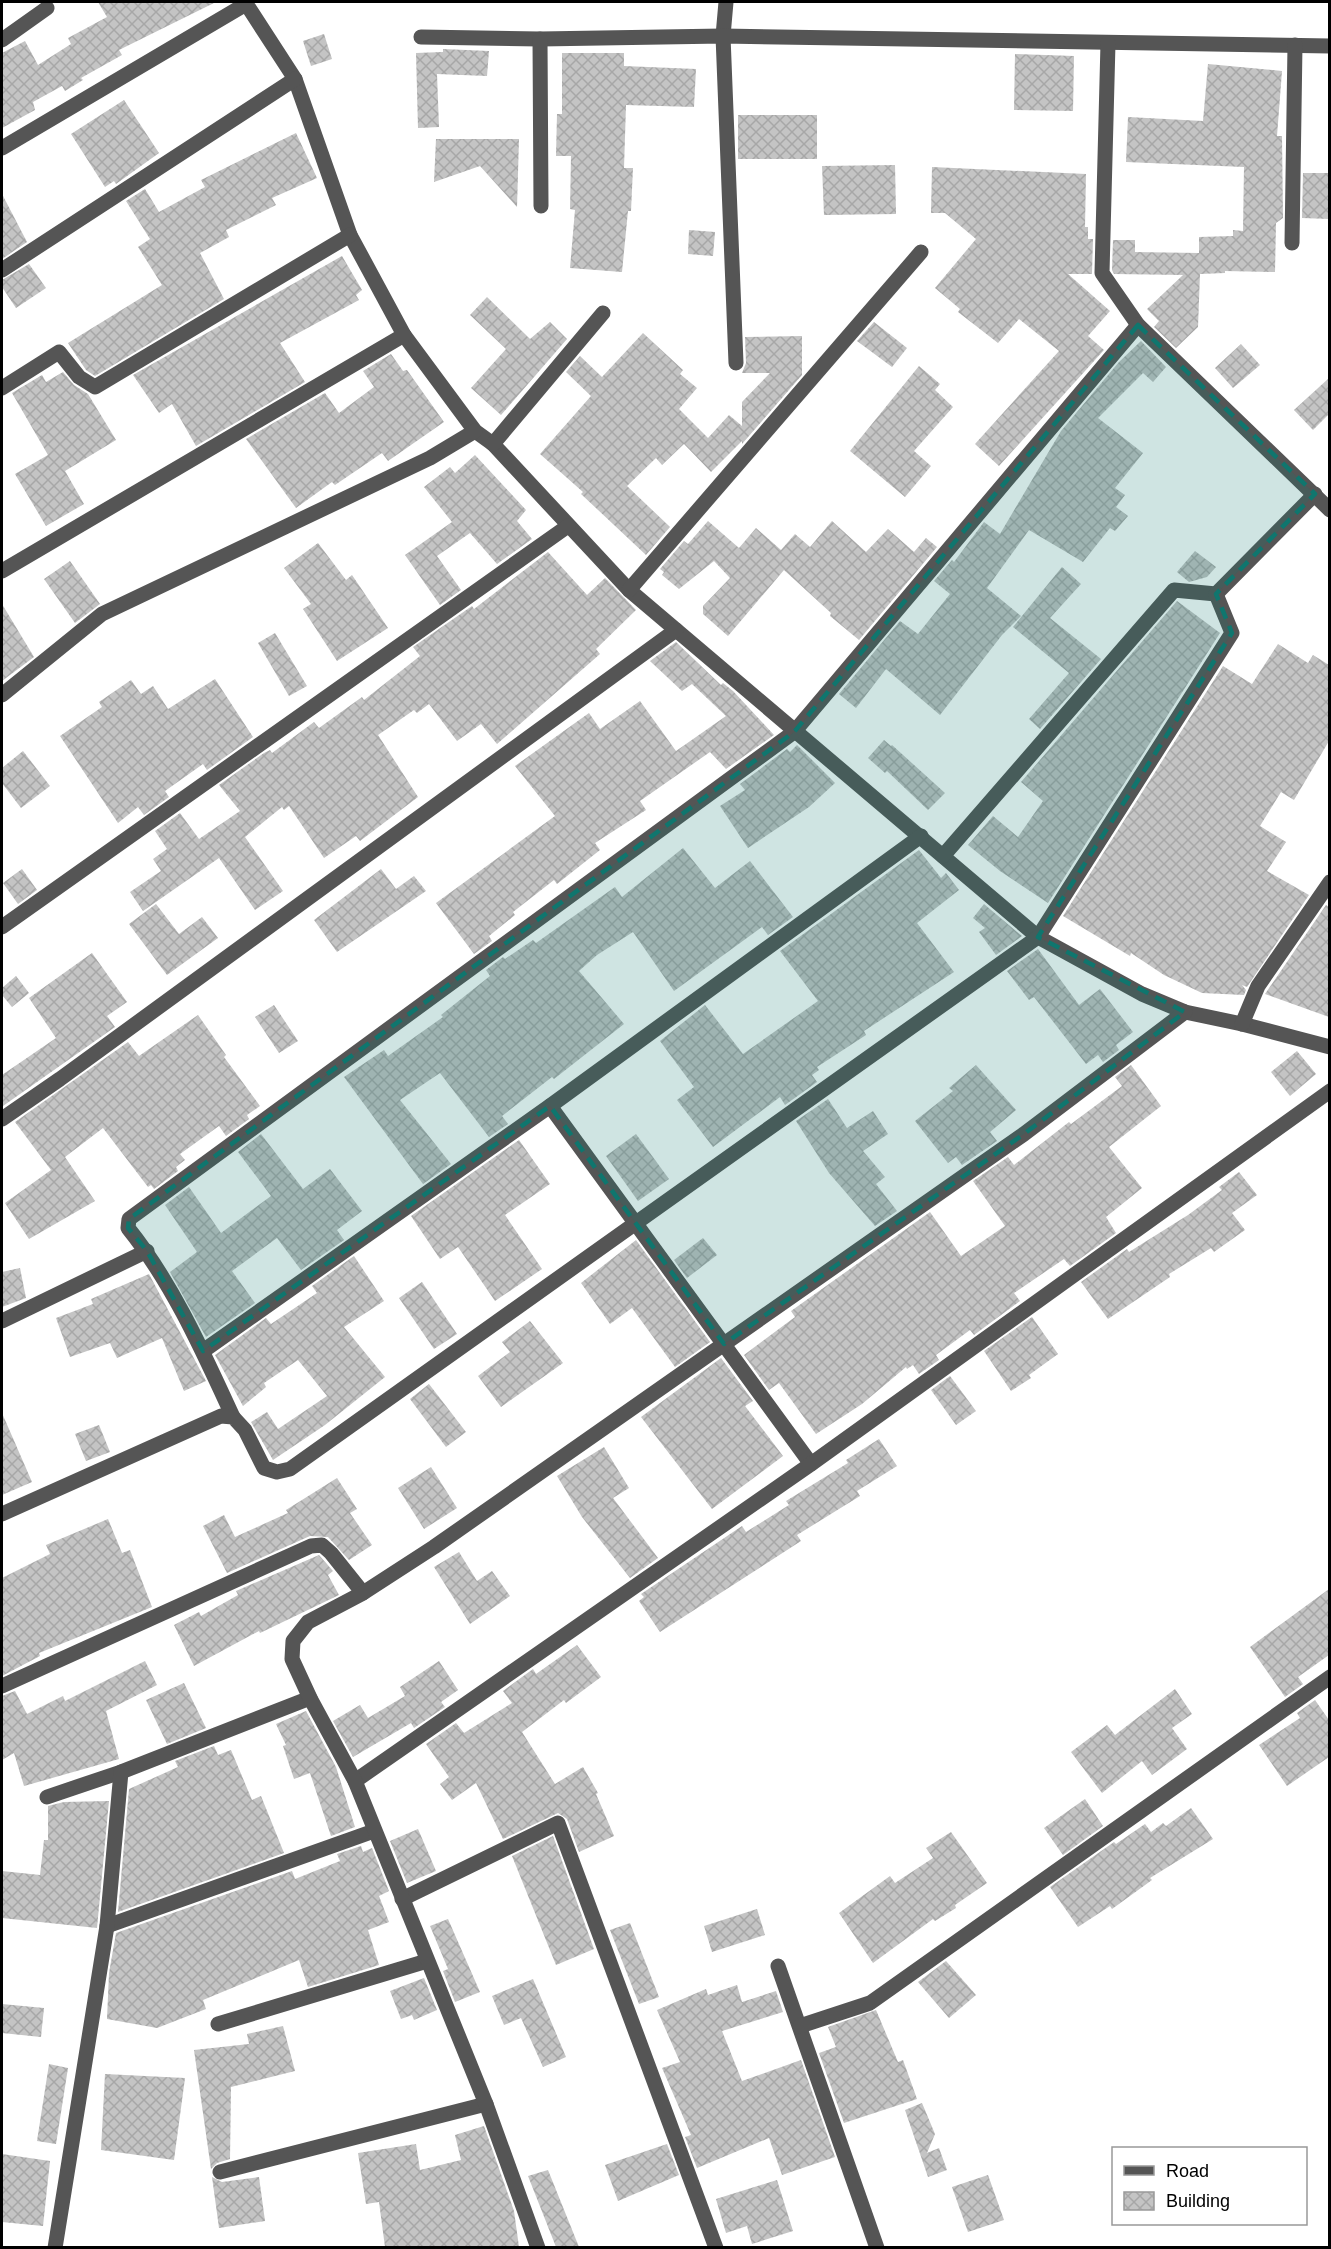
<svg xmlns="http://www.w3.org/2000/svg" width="1331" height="2249" viewBox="0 0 1331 2249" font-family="Helvetica,sans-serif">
<defs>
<pattern id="building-cross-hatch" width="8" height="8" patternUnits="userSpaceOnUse" patternTransform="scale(1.5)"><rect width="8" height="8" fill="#c4c4c4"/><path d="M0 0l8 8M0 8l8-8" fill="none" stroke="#a7a7a7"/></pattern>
</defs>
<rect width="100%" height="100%" fill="#fff"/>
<g fill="url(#building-cross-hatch)">
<polygon points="98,2 216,2 119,50 122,55 81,78 83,80 65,91 62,86 33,102 35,110 2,128 2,53 25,41 38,65 71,44 68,38 107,17"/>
<polygon points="324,34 332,59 311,66 303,41"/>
<polygon points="443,49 489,51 487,76 437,74 439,127 418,128 416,53 443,52"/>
<polygon points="562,53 624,53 624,66 696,69 694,107 626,105 624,168 633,168 631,211 628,211 622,272 570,268 575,210 570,209 571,156 556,156 557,114 562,114"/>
<polygon points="1015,54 1074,56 1073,111 1014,110"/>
<polygon points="1208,64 1282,71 1277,136 1282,136 1283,218 1276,223 1275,272 1225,271 1225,273 1200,274 1198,327 1176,348 1154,327 1159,321 1147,309 1183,275 1114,274 1112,270 1113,240 1135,240 1135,252 1199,253 1199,237 1233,236 1233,230 1243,231 1244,167 1126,162 1128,117 1203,121"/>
<polygon points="124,100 159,153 116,184 114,181 105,187 71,134"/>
<rect x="738" y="115" width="79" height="44"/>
<polygon points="296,133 317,178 272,198 276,205 226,230 229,237 200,253 224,299 95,376 86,370 68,343 162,285 138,247 150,239 126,201 145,189 159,212 205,187 201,180"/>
<polygon points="436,139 519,139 517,207 480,166 434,182"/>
<polygon points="895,165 896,214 824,215 822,166"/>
<polygon points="932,167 1086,174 1085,227 1088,227 1088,239 1093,239 1092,274 1068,274 1110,311 1088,336 1104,350 999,466 975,444 1059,351 1019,319 998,343 958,312 960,309 935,288 976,239 945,213 931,213"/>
<polygon points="1303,173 1329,173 1329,219 1302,218"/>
<polygon points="2,194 27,242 2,259"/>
<polygon points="689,230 715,232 713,256 688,254"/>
<polygon points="342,256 362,290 356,295 359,300 280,343 305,382 196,446 172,404 159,413 133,375"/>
<polygon points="29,264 46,288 16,308 2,287 2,280"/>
<polygon points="487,297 530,339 550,322 567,339 501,415 471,388 506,349 470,315"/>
<polygon points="874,322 907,348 892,367 857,341"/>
<polygon points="643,333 683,370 680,374 697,388 679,409 708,438 729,415 742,426 742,402 770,373 742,373 746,363 745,337 802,336 802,375 742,444 742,441 711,472 684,444 662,465 656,458 627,486 670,527 646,555 581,494 583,492 540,454 591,396 566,372 580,356 602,377"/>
<polygon points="1141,341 1166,367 1153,382 1143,373 1098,418 1143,453 1115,488 1125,495 1116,507 1128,516 1115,531 1110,528 1083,562 1029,530 987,588 1021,616 1002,635 940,715 886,669 856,708 839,694 900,621 918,634 950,594 934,581 952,560 954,562 984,522 1000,534 1061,431 1119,362"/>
<polygon points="1241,344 1260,365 1233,388 1215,368"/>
<polygon points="391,354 403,371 407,370 444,422 388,461 382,453 335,485 332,482 296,508 246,439 325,393 339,413 374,387 363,371"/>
<polygon points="919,366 940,384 935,390 953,407 914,451 931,466 905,497 850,451"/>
<polygon points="63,372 74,385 88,394 116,440 65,471 84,504 46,526 15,474 48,455 12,393 42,375 46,382"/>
<polygon points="1329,378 1329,414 1313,430 1294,410"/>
<polygon points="475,455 526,510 517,521 532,539 497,564 470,533 437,556 461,590 440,605 405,555 452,522 424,487 450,467 455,473"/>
<polygon points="708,521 739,548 756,528 781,550 795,534 810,547 832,521 866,552 888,529 914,552 926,538 937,547 859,640 830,616 831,613 784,570 728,636 703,614 703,606 730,578 714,561 679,589 662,575 664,572 660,569 684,541 688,544"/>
<polygon points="318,543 346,580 352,575 388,628 337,661 303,609 311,604 284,568"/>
<polygon points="1195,551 1216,567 1207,577 1189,582 1177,572"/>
<polygon points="548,552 587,595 605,578 636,610 596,649 600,654 497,744 481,724 457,741 429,704 417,713 414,710 378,735 418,797 360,841 356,836 324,858 289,806 284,810 282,807 245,837 283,891 255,910 219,858 143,911 130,892 161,871 153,859 167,849 155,831 180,813 199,839 240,811 219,785 264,753 270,750 272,753 314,722 319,728 362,697 364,700 420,656 413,647 472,606 474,609"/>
<polygon points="70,561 100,604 75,623 44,579"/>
<polygon points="1062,567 1081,584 1050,618 1101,659 1040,729 1029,719 1069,673 1013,627"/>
<polygon points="1177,601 1220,633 1048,903 1000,871 968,845 993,816 1018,837 1043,801 1021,782"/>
<polygon points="2,604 34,657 2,681"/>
<polygon points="275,633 307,686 289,696 258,643"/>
<polygon points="676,642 721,685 723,683 733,691 774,735 726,769 710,752 640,801 646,810 595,843 600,850 557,884 554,880 513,912 515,915 489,936 492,941 474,954 436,903 555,816 515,766 589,713 600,729 640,701 676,751 726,716 692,684 682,691 650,661"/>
<polygon points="1278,644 1308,663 1313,655 1329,665 1329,741 1294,800 1281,792 1260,826 1286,842 1267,871 1309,895 1247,987 1242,985 1246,990 1244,995 1202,993 1164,975 1131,953 1130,956 1063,916 1223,666 1252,684"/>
<polygon points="215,679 253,737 207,770 203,764 165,791 169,797 144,815 138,807 118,823 60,736 102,707 99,702 131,680 141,694 153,686 168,709"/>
<polygon points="884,740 891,746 892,745 945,793 928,810 887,771 885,773 868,758"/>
<polygon points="797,745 835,783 809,807 748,848 720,806 745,790 740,784 787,749 790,752"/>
<polygon points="23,751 50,786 21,808 2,783 2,768"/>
<polygon points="683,848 715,888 750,861 793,917 768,935 762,927 674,991 633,932 597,955 579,971 624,1024 554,1079 552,1077 502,1116 508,1124 489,1137 440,1073 400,1100 451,1164 423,1184 344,1077 384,1050 388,1056 443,1017 441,1015 490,976 486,970 503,957 505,959 533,940 536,943 615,887 622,897"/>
<polygon points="919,850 941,878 946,873 959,890 917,923 954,972 864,1031 866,1035 817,1067 819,1070 812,1075 817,1082 785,1105 780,1097 713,1147 677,1100 694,1087 660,1041 705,1005 743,1054 818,1001 780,951"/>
<polygon points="22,869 37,890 18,904 3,883"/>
<polygon points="381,869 396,889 414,876 426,891 337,952 314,920"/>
<polygon points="156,904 179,934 202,917 218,938 167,975 129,924"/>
<polygon points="984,904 1022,936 996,955 979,932 985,928 973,918"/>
<polygon points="1326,905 1329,907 1329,1017 1265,994"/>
<polygon points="1038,949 1079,1005 1100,989 1133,1032 1116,1045 1119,1050 1103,1062 1098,1055 1086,1064 1034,997 1029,1000 1007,971"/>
<polygon points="92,953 127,1002 107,1016 115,1027 3,1106 2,1075 56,1038 29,998"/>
<polygon points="16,976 29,993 12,1007 2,995 2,988"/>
<polygon points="274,1005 298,1041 279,1053 255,1017"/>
<polygon points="198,1015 226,1055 224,1057 260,1106 247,1115 249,1119 226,1136 219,1126 180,1154 185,1160 176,1167 178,1171 154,1189 151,1185 148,1187 103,1128 65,1157 95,1201 29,1239 5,1203 51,1170 15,1122 128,1042 139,1056"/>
<polygon points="1297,1051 1316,1074 1290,1096 1271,1072"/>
<polygon points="976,1065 1016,1110 990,1132 997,1141 962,1165 956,1157 948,1163 915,1121 953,1091 949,1088"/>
<polygon points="1131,1065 1161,1106 1109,1147 1142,1188 1106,1217 1116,1233 1070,1266 1064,1259 1014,1293 1020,1301 974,1335 970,1330 936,1355 939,1360 919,1374 913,1365 907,1369 906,1367 862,1404 816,1434 779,1383 769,1390 744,1355 795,1317 791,1311 930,1212 961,1256 1005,1226 973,1181 1008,1157 1014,1165 1069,1122 1071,1124 1122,1086 1115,1077"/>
<polygon points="828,1099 847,1128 873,1111 888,1134 863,1151 885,1177 876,1184 897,1211 875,1226 829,1173 796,1121"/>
<polygon points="261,1134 303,1189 330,1169 362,1211 337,1230 344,1240 301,1270 277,1238 232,1271 255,1303 206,1337 170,1272 197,1252 165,1205 189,1187 221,1233 271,1196 238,1152"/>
<polygon points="636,1134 669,1179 638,1201 606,1156"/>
<polygon points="519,1140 550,1184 505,1215 542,1269 495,1301 458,1247 440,1259 411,1216"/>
<polygon points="1239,1172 1257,1195 1232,1213 1245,1230 1214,1252 1211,1248 1169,1274 1170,1277 1108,1319 1081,1282 1127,1249 1129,1252 1188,1215 1222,1190 1219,1187"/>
<polygon points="703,1238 717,1255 687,1278 674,1260"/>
<polygon points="636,1240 710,1342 675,1367 632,1308 610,1324 581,1283"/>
<polygon points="354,1256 384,1301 344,1327 385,1377 325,1425 273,1460 251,1422 267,1412 278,1429 327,1396 298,1360 264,1383 266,1387 243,1406 215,1355 266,1318 271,1324 317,1293 312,1286"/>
<polygon points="20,1268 26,1298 2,1307 2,1272"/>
<polygon points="149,1274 206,1381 184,1391 162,1338 117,1358 110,1343 70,1357 56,1318 93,1304 91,1299"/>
<polygon points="422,1282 457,1334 434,1349 399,1298"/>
<polygon points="1032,1317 1058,1354 1029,1375 1031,1378 1011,1391 984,1351"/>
<polygon points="530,1321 563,1363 501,1407 478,1376 510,1352 502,1342"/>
<polygon points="721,1358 753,1401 745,1406 783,1456 712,1509 641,1417"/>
<polygon points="950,1376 976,1411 956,1425 931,1390"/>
<polygon points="429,1384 466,1432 446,1447 410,1399"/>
<polygon points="2,1413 32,1482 2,1495"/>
<polygon points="99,1425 110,1452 86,1461 75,1434"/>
<polygon points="879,1439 897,1466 857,1491 860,1496 797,1535 801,1541 660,1632 639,1601 644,1597 641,1594 742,1526 746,1532 789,1505 786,1501 848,1463 846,1460"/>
<polygon points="604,1447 629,1488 613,1498 658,1558 630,1578 582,1517 557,1476"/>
<polygon points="431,1467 457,1508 424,1529 398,1488"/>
<polygon points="337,1478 357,1509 350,1513 372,1545 349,1560 328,1537 310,1536 227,1573 203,1526 224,1515 235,1537 288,1513 286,1510"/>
<polygon points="108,1519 122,1553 130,1550 152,1607 39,1653 40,1656 2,1676 2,1578 50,1554 46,1545"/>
<polygon points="459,1552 477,1581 492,1571 510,1596 470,1624 434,1567"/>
<polygon points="319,1555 333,1571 328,1575 339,1595 260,1633 259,1631 194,1666 174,1625 199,1612 201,1616 238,1595 236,1591"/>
<polygon points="1329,1589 1329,1655 1298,1677 1303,1684 1285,1697 1250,1647"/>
<polygon points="577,1645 601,1677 566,1703 564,1700 522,1732 555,1784 583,1767 598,1793 596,1794 614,1836 579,1852 567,1819 558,1813 503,1839 476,1783 452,1800 440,1784 449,1777 426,1744 456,1723 464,1733 512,1703 503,1691 533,1669 536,1674"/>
<polygon points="145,1661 157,1685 106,1711 119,1759 24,1786 14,1753 2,1760 2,1696 15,1691 27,1714 63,1696 65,1701"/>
<polygon points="439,1661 458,1690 441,1702 445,1707 414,1728 411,1723 353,1757 333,1721 360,1705 368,1718 405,1696 400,1687"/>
<polygon points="184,1683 206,1728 167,1744 146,1700"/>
<polygon points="1175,1689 1192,1714 1172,1728 1187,1749 1152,1775 1142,1761 1102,1793 1071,1752 1107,1725 1115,1735"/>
<polygon points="1315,1700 1329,1720 1329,1757 1287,1786 1259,1745 1300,1718 1297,1713"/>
<polygon points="306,1711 336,1767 355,1827 331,1836 310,1773 294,1779 283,1746 286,1745 276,1724"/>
<polygon points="214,1746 218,1755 231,1750 252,1800 261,1796 284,1853 118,1912 129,1789 178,1767 175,1761"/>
<polygon points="1085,1799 1103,1826 1063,1855 1044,1828"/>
<polygon points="109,1801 97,1928 2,1918 2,1871 40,1875 44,1840 48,1840 48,1806 64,1802"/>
<polygon points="1191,1808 1213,1839 1150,1878 1152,1880 1112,1909 1110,1906 1078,1927 1050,1887 1114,1842 1116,1844 1145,1824 1151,1832 1163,1823 1166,1826"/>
<polygon points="418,1829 436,1871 407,1883 390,1841"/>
<polygon points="951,1832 987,1883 955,1905 956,1908 935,1921 933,1919 873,1963 839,1913 890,1876 895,1883 933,1858 926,1848"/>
<polygon points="553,1836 594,1949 556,1965 512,1856"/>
<polygon points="361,1846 363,1852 372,1848 389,1891 379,1896 389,1922 368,1930 379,1965 308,1987 299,1960 203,2000 206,2009 157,2028 107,2019 109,1973 116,1933 292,1871 295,1879 340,1861 337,1854"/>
<polygon points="757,1909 765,1935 712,1952 704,1926"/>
<polygon points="448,1919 480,1992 455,2002 443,1971 448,1969 430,1926"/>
<polygon points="630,1923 659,1997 639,2004 610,1930"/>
<polygon points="946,1961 976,1995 949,2018 918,1982"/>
<polygon points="424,1978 437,2010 414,2020 412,2015 401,2019 390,1991"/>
<polygon points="533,1979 566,2057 543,2067 521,2018 504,2025 492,1996"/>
<polygon points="737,1985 742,2002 776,1991 783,2012 722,2031 742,2081 801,2060 835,2157 782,2175 769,2138 697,2168 685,2137 691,2135 662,2068 680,2062 657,2010 706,1989 708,1995"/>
<polygon points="2,2004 44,2008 41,2037 2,2033"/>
<polygon points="876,2010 898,2062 903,2060 917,2099 844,2123 819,2053 836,2047 828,2027"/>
<polygon points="283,2026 295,2071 231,2087 230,2159 217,2163 211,2169 194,2050 249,2044 247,2034"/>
<polygon points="49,2064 68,2068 56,2144 37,2141"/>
<polygon points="105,2074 185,2078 174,2160 101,2150"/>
<polygon points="922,2103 935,2134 927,2153 939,2148 947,2170 928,2177 905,2110"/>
<polygon points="484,2126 514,2211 519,2247 385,2247 379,2202 366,2204 358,2153 416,2144 420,2170 461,2160 455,2135"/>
<polygon points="667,2144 679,2175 618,2201 605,2165"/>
<polygon points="2,2154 50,2161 43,2226 2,2222"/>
<polygon points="548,2170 579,2247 556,2247 528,2176"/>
<polygon points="988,2175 1004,2220 968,2232 952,2187"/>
<polygon points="212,2177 222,2182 259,2177 265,2221 219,2228"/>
<polygon points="777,2180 793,2231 752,2244 747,2226 726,2233 716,2199"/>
</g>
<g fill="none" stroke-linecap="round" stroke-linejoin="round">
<g stroke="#555" stroke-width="15">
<polyline points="245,2 295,79 350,235 404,335 475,431 493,444 629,590 1038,937 1142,994 1185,1012 1242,1024 1330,1047"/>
<polyline points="726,2 723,36 736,363"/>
<polyline points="421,37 540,39 723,36 1330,46"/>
<polyline points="540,39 541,206"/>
<polyline points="2,40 47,8"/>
<polyline points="1108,43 1102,273 1138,325 1330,510"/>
<polyline points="2,148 246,4"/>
<polyline points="1292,243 1295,45"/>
<polyline points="2,270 295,79"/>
<polyline points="2,388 59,352 79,377 95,387 350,235"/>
<polyline points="493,444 603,313"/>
<polyline points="2,571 404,335"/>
<polyline points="629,590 921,252"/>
<polyline points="2,695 102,614 430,458 475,431"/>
<polyline points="943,856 1174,590 1216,594 1315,494"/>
<polyline points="2,927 568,526"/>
<polyline points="1242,1024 1258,986 1330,882"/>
<polyline points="550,1106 811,1464"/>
<polyline points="2,1119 60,1079 676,630"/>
<polyline points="2,1321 147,1251"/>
<polyline points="203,1351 550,1106 921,836"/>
<path d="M233,1417C203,1352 173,1284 128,1228L129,1219L794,732L1138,325"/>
<polyline points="2,1514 221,1416 233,1417 245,1430 264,1468 277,1472 290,1469 1038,937 1232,633 1216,594"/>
<polyline points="2,1686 311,1546 322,1545 331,1553 363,1593"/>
<polyline points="355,1781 811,1464 1330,1091"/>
<polyline points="47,1797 121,1772 310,1698"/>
<polyline points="402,1899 558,1823 716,2248"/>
<polyline points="107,1926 374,1831"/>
<polyline points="778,1966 877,2248"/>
<polyline points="218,2024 427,1961"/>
<polyline points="800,2026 870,2003 1330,1677"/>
<polyline points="220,2172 486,2104"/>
<polyline points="55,2248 107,1926 121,1772"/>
<polyline points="538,2248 486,2104 355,1781 310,1698 292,1659 293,1641 308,1622 363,1593 434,1547 1024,1134 1185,1012"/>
</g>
</g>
<path fill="#0f766e" fill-opacity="0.2" stroke="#0f766e" stroke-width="4.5" stroke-dasharray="12 8" stroke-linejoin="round" d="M1138,325L1315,494L1216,594L1232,633L1038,937L1185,1012L1024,1134L724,1344L550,1106L203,1351L147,1251L128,1228L129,1219L794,732Z"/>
<rect width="1331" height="2249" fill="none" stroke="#000000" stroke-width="6"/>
<rect x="1112" y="2147" width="195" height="78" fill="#ffffff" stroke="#999999" stroke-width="1.5"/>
<rect x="1124" y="2166" width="30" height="9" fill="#555555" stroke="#999999" stroke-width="1.5"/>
<text x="1166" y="2177" font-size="18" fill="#000000">Road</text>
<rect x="1124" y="2192" width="30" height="18" fill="url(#building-cross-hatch)" stroke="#999999" stroke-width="1.5"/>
<text x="1166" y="2207" font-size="18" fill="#000000">Building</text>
</svg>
